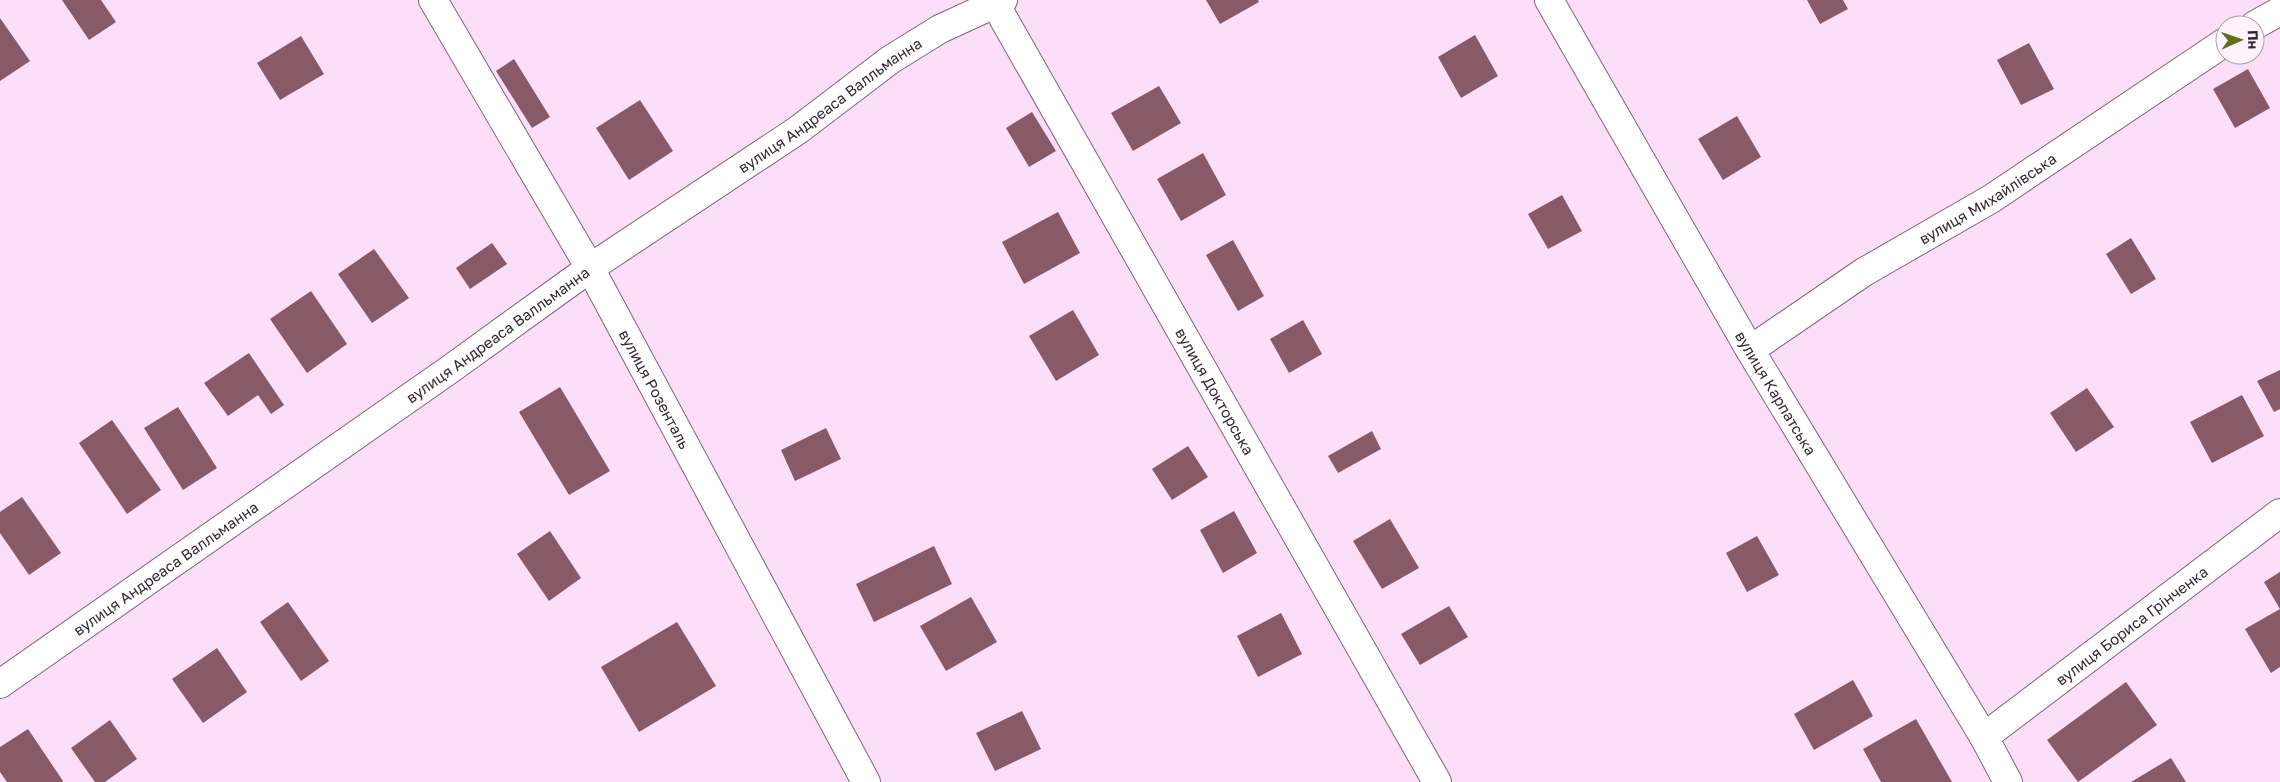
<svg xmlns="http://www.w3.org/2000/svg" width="2280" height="782" viewBox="0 0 2280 782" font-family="'Golos Text',sans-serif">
<rect width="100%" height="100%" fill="#fddef8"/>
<g fill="#885967">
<polygon points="62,0 101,0 116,22 89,40"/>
<polygon points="1206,0 1258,0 1259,2 1220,24"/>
<polygon points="1807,0 1843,0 1848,9 1820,24"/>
<polygon points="0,18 30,61 0,81"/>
<polygon points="1475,35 1498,76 1461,98 1438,57"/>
<polygon points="301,36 324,74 280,100 257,63"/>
<polygon points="2029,43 2054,89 2021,105 1997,60"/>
<polygon points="514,59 550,117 532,128 496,71"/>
<polygon points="2248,69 2270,108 2235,128 2213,89"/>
<polygon points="1159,86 1181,123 1133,151 1111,113"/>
<polygon points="640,100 673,151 629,180 596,128"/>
<polygon points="1032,112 1056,151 1029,167 1006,128"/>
<polygon points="1737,116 1761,157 1723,180 1698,139"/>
<polygon points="1203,153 1226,195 1181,221 1157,179"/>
<polygon points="1562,195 1582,231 1548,249 1528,214"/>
<polygon points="1058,212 1080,253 1024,284 1002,242"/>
<polygon points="2131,238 2156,279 2131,294 2106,254"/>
<polygon points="1233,240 1264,296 1238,311 1206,255"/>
<polygon points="492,243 507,264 470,289 456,268"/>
<polygon points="374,249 409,298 372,323 338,274"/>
<polygon points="311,291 347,344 307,373 270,319"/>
<polygon points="1073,310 1099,355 1056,381 1029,336"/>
<polygon points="1303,320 1322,354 1289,373 1270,339"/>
<polygon points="249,353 284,405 271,414 258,395 228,416 204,383"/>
<polygon points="2280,370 2280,409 2274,412 2257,381"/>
<polygon points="560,387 610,471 569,495 519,412"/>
<polygon points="2087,388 2114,427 2076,452 2050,413"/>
<polygon points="2242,395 2264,436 2212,463 2190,422"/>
<polygon points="178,407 217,468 183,490 144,428"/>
<polygon points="112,420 161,490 127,514 79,443"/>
<polygon points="826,428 841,459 795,481 781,450"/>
<polygon points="1372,431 1381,449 1338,473 1328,456"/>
<polygon points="1188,446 1208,477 1172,500 1152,469"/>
<polygon points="22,497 61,553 29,575 0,533 0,512"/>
<polygon points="1234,511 1257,553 1223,573 1200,530"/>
<polygon points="1390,519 1419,568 1382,589 1353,541"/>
<polygon points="550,531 581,578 549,601 517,554"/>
<polygon points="1757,536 1779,575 1747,592 1726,553"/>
<polygon points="934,546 952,584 874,622 856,584"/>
<polygon points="2280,572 2280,667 2271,673 2245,629 2280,609 2264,582"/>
<polygon points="971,597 997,642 946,671 920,626"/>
<polygon points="288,602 329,661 301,681 260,622"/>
<polygon points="1449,606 1468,637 1420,665 1401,634"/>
<polygon points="1281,613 1302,654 1258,677 1237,636"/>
<polygon points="677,622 716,686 639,732 601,667"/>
<polygon points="217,648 247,692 203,723 172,679"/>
<polygon points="1853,680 1873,716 1814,750 1794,714"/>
<polygon points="2126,682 2157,725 2078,782 2047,740"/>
<polygon points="1022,711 1041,749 995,771 976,733"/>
<polygon points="1916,719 1952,782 1881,782 1863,749"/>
<polygon points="110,720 137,759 105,782 95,782 71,748"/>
<polygon points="28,729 63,781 62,782 7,782 0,772 0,747"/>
<polygon points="2171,758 2186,782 2131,782"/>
</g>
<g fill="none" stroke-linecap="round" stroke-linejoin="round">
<defs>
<g id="minor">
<path id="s1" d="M433,0L590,268L866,782"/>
<path id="s2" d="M993,0L1437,782"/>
<path id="s3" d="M1549,0L1750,350L1984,737L2008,782"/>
<polyline points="2255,25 2280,11"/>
<path id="s4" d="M1750,350L1864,272L1991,199L2225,42"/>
<path id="s5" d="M0,684L449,370L590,268L798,130L890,60L940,29L1003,0"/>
<path id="s6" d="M1984,737L2280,513"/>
</g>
</defs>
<use href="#minor" stroke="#7f647b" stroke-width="30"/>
<use href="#minor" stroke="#fff" stroke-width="28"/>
</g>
<g text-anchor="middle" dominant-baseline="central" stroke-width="5" stroke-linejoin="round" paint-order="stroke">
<g font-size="15" fill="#342832" stroke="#fff2fc">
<text stroke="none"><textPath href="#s5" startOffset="1012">вулиця Андреаса Валльманна</textPath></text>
<text stroke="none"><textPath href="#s4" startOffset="282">вулиця Михайлівська</textPath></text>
<text stroke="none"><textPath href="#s5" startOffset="608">вулиця Андреаса Валльманна</textPath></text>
<text stroke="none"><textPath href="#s1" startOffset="448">вулиця Розенталь</textPath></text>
<text stroke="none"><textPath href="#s2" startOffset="450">вулиця Докторська</textPath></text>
<text stroke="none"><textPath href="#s3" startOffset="454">вулиця Карпатська</textPath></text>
<text stroke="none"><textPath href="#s5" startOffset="202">вулиця Андреаса Валльманна</textPath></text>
<text stroke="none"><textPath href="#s6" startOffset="185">вулиця Бориса Грінченка</textPath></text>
</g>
</g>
<g transform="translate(2240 40) rotate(88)"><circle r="24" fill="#fff2fc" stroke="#aea1ab"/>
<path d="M0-4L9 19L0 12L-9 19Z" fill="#646e15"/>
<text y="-8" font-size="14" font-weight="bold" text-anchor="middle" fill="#342832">Пн</text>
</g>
</svg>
